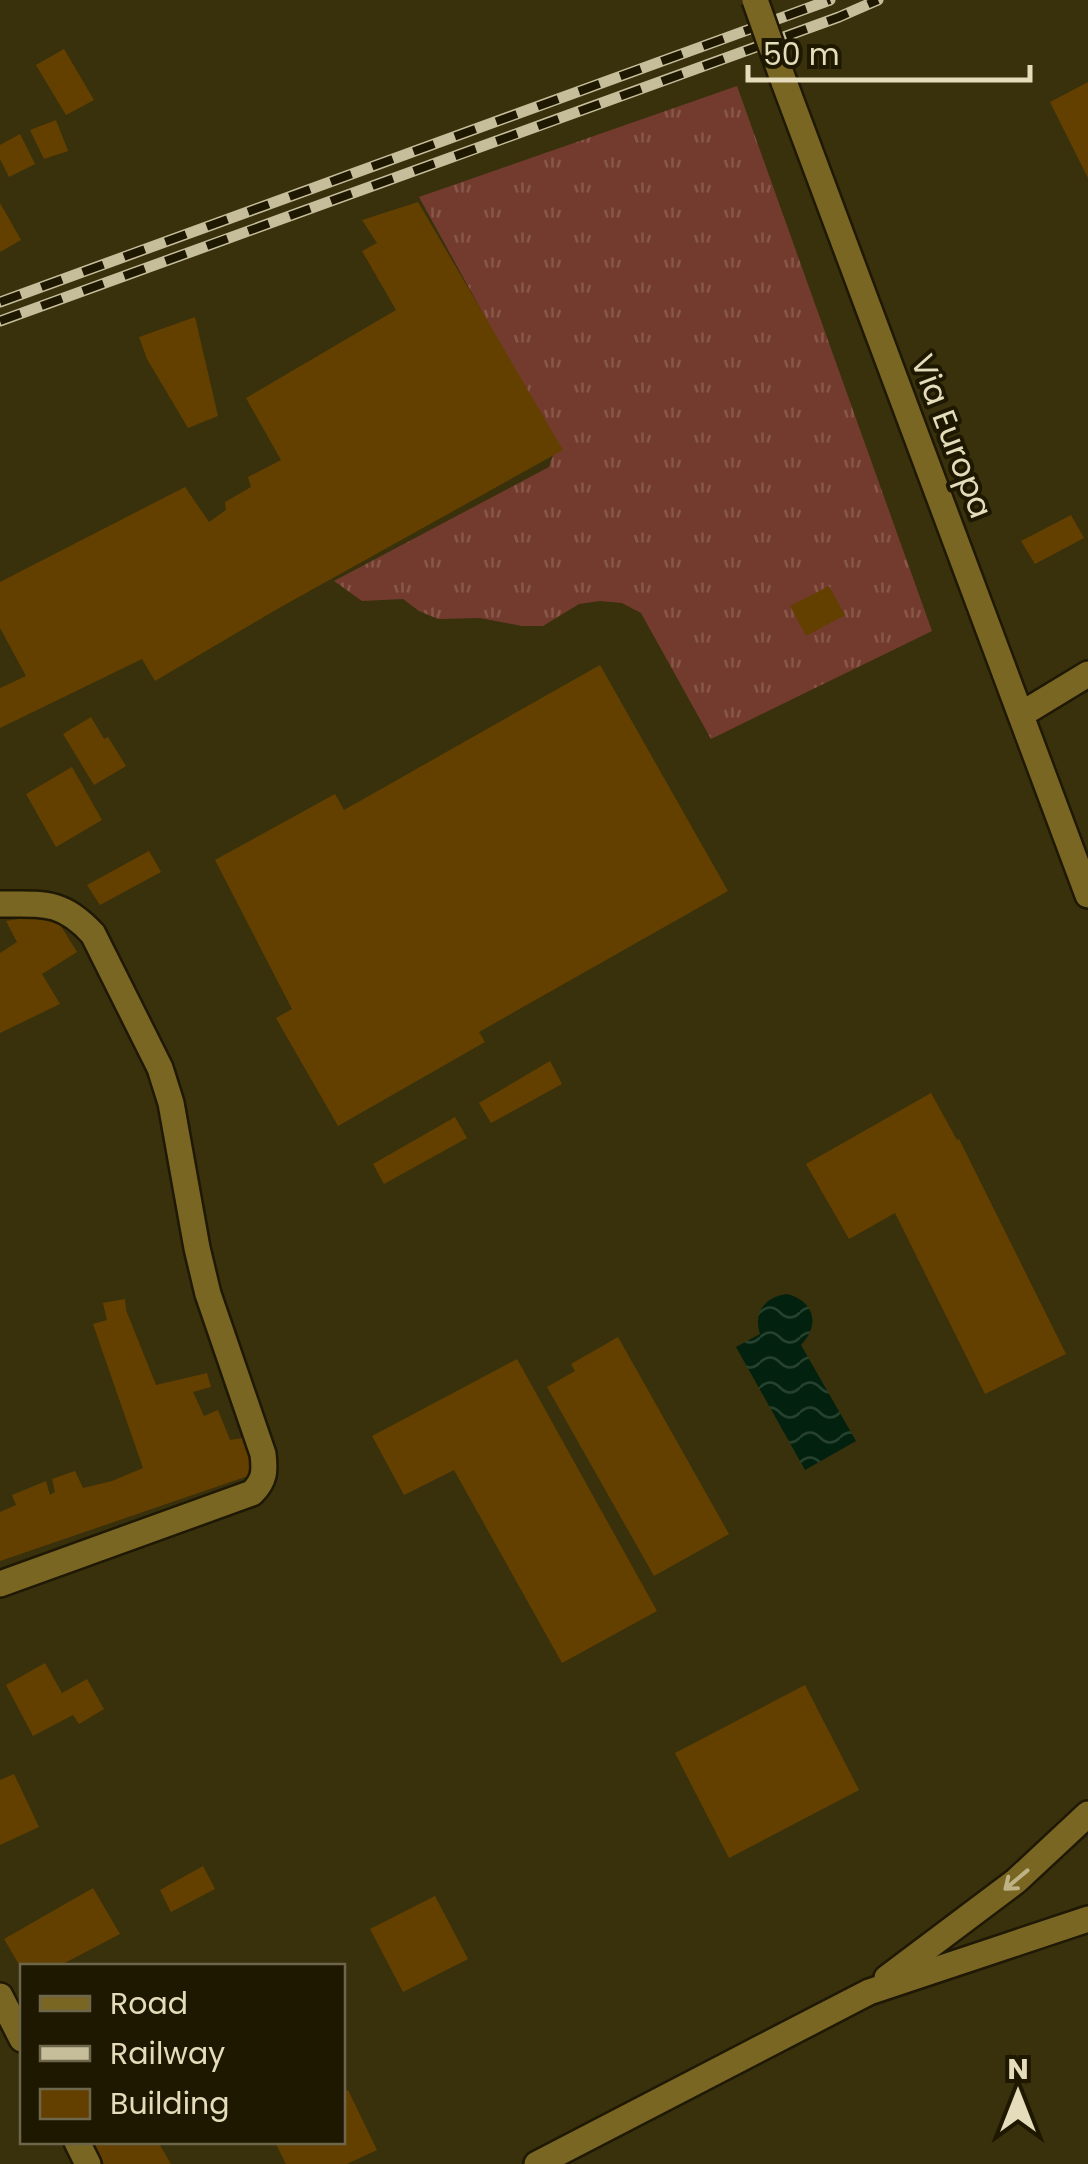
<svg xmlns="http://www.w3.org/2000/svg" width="1088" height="2164" viewBox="0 0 1088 2164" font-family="Poppins,sans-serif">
<defs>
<pattern id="grass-tufts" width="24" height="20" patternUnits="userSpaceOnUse" patternTransform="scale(2.5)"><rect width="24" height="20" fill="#733b2e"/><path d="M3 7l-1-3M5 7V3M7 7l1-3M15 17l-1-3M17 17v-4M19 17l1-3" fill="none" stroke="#87574a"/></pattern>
<pattern id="water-waves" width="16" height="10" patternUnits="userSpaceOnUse" patternTransform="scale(2.5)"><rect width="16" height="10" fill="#02210e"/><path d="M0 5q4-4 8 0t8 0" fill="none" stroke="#27412f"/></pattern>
</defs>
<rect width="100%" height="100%" fill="#39300c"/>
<polygon fill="url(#grass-tufts)" points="737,86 932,631 711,739 641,613 622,603 600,601 579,604 543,626 522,626 480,618 438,619 419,611 403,599 362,601 334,581 549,467 556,446 419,197"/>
<path fill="url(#water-waves)" d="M787,1294C814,1301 821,1324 801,1345L856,1441L805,1470L736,1347L760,1334C753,1312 765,1297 787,1294Z"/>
<g fill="#644000">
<polygon points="64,49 94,100 66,115 36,65"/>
<polygon points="1088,82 1088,178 1050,102"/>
<polygon points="56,120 68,151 44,159 30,130"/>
<polygon points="20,134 35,164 9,177 0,159 0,145"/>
<polygon points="418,202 563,450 279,608 155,681 142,659 0,728 0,688 26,676 0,628 0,582 185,487 209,522 226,510 225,502 251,487 248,477 281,460 246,398 396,310 362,251 377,243 362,220"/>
<polygon points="0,203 21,240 0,252"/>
<polygon points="195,317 218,416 188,428 147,359 139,337"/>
<polygon points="1071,515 1084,538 1035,564 1021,541"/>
<polygon points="829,586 845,615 806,636 790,606"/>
<polygon points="600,665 728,891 479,1032 485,1042 338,1126 276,1018 292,1009 215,860 335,794 344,810"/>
<polygon points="91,717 104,739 108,737 126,766 94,785 63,734"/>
<polygon points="72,767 102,820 56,847 26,794"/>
<polygon points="149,851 161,872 100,905 87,885"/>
<polygon points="32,917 59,923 77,952 42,974 60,1004 0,1033 0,953 17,942 6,921"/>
<polygon points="550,1061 562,1084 491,1123 479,1103"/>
<polygon points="931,1093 957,1140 959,1139 1066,1354 985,1394 895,1213 849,1239 806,1164"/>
<polygon points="455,1117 467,1138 384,1184 373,1164"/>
<polygon points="125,1299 126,1310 156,1385 207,1373 211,1387 193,1392 204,1416 218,1410 230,1440 249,1437 257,1473 0,1561 0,1512 16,1505 12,1495 46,1481 50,1495 55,1492 52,1479 75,1471 83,1488 112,1481 143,1468 93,1324 107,1320 103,1303"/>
<polygon points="618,1337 729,1534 654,1576 547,1387 575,1371 571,1364"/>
<polygon points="517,1359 657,1611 562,1663 454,1470 404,1495 372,1436"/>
<polygon points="45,1663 62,1693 87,1679 104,1709 79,1724 73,1715 33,1736 6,1685"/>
<polygon points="805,1685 859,1790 729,1858 675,1753"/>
<polygon points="14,1774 39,1827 0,1845 0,1780"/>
<polygon points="203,1866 215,1889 171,1912 160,1890"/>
<polygon points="93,1888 120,1934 59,1966 20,1966 4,1939"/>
<polygon points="435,1896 468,1959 403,1992 370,1929"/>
<polygon points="348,2090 377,2150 347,2164 286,2164 275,2142 342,2142 342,2093"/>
<polygon points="92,2142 158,2142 171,2164 104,2164"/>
</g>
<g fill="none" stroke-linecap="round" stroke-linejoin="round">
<defs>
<g id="street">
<polyline points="1022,714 1088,674"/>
<path d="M0,904C43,904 62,900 93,934L160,1068L171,1103L197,1248L208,1294L263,1454C265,1471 265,1480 252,1493L0,1584"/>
<polyline points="0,1996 22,2039"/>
<polyline points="77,2142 88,2164"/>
</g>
<g id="secondary">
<polyline points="784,82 1088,895"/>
<polyline points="887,1978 1016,1881 1088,1814"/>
<polyline points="537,2164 869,1992 1088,1919"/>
</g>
</defs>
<use href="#street" stroke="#1e1804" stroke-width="30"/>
<use href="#secondary" stroke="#1e1804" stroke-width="30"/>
<use href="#street" stroke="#796622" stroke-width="25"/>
<use href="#secondary" stroke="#796622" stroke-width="25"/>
<defs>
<g id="rail">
<polyline points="0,302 830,0"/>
<polyline points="0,321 839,17 878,0"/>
</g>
</defs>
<use href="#rail" stroke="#c6bd9b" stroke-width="11"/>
<use href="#rail" stroke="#1f1800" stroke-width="8" stroke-dasharray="22" stroke-linecap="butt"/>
<defs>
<polyline id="secondary-bridge" points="755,0 784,82"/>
</defs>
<use href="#secondary-bridge" stroke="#1e1804" stroke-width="30" stroke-linecap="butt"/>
<use href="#secondary-bridge" stroke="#796622" stroke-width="25"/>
</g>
<defs><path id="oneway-shaft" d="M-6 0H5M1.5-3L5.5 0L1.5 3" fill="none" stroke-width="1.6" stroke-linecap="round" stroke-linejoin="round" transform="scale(2.5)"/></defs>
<use stroke="#bfb385" href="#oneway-shaft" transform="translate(1016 1880) rotate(140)"/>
<g text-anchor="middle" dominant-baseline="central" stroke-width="8" stroke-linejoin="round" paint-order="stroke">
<g font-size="32" fill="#e5dcbb" stroke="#1f1800">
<text transform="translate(952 436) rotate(69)">Via Europa</text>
</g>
</g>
<rect x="20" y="1964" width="325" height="180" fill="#1f1800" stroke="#6e664b" stroke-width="2.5"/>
<rect x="40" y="1996" width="50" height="15" fill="#796622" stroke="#6e664b" stroke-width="2.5"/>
<text x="110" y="2014" font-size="30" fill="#e5dcbb">Road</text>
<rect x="40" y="2046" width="50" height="15" fill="#c6bd9b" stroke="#6e664b" stroke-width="2.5"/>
<text x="110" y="2064" font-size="30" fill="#e5dcbb">Railway</text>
<rect x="40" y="2089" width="50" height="30" fill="#644000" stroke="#6e664b" stroke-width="2.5"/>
<text x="110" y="2114" font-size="30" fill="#e5dcbb">Building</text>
<g transform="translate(1018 2094)" stroke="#1f1800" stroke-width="8" paint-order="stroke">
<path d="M0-8L18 38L0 25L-18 38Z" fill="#e5dcbb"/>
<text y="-15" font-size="28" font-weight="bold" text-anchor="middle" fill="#e5dcbb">N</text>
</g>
<path d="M748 65v15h282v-15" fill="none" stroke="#e5dcbb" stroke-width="5"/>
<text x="763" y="65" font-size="30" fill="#e5dcbb" stroke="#1f1800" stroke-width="8" paint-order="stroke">50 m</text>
</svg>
